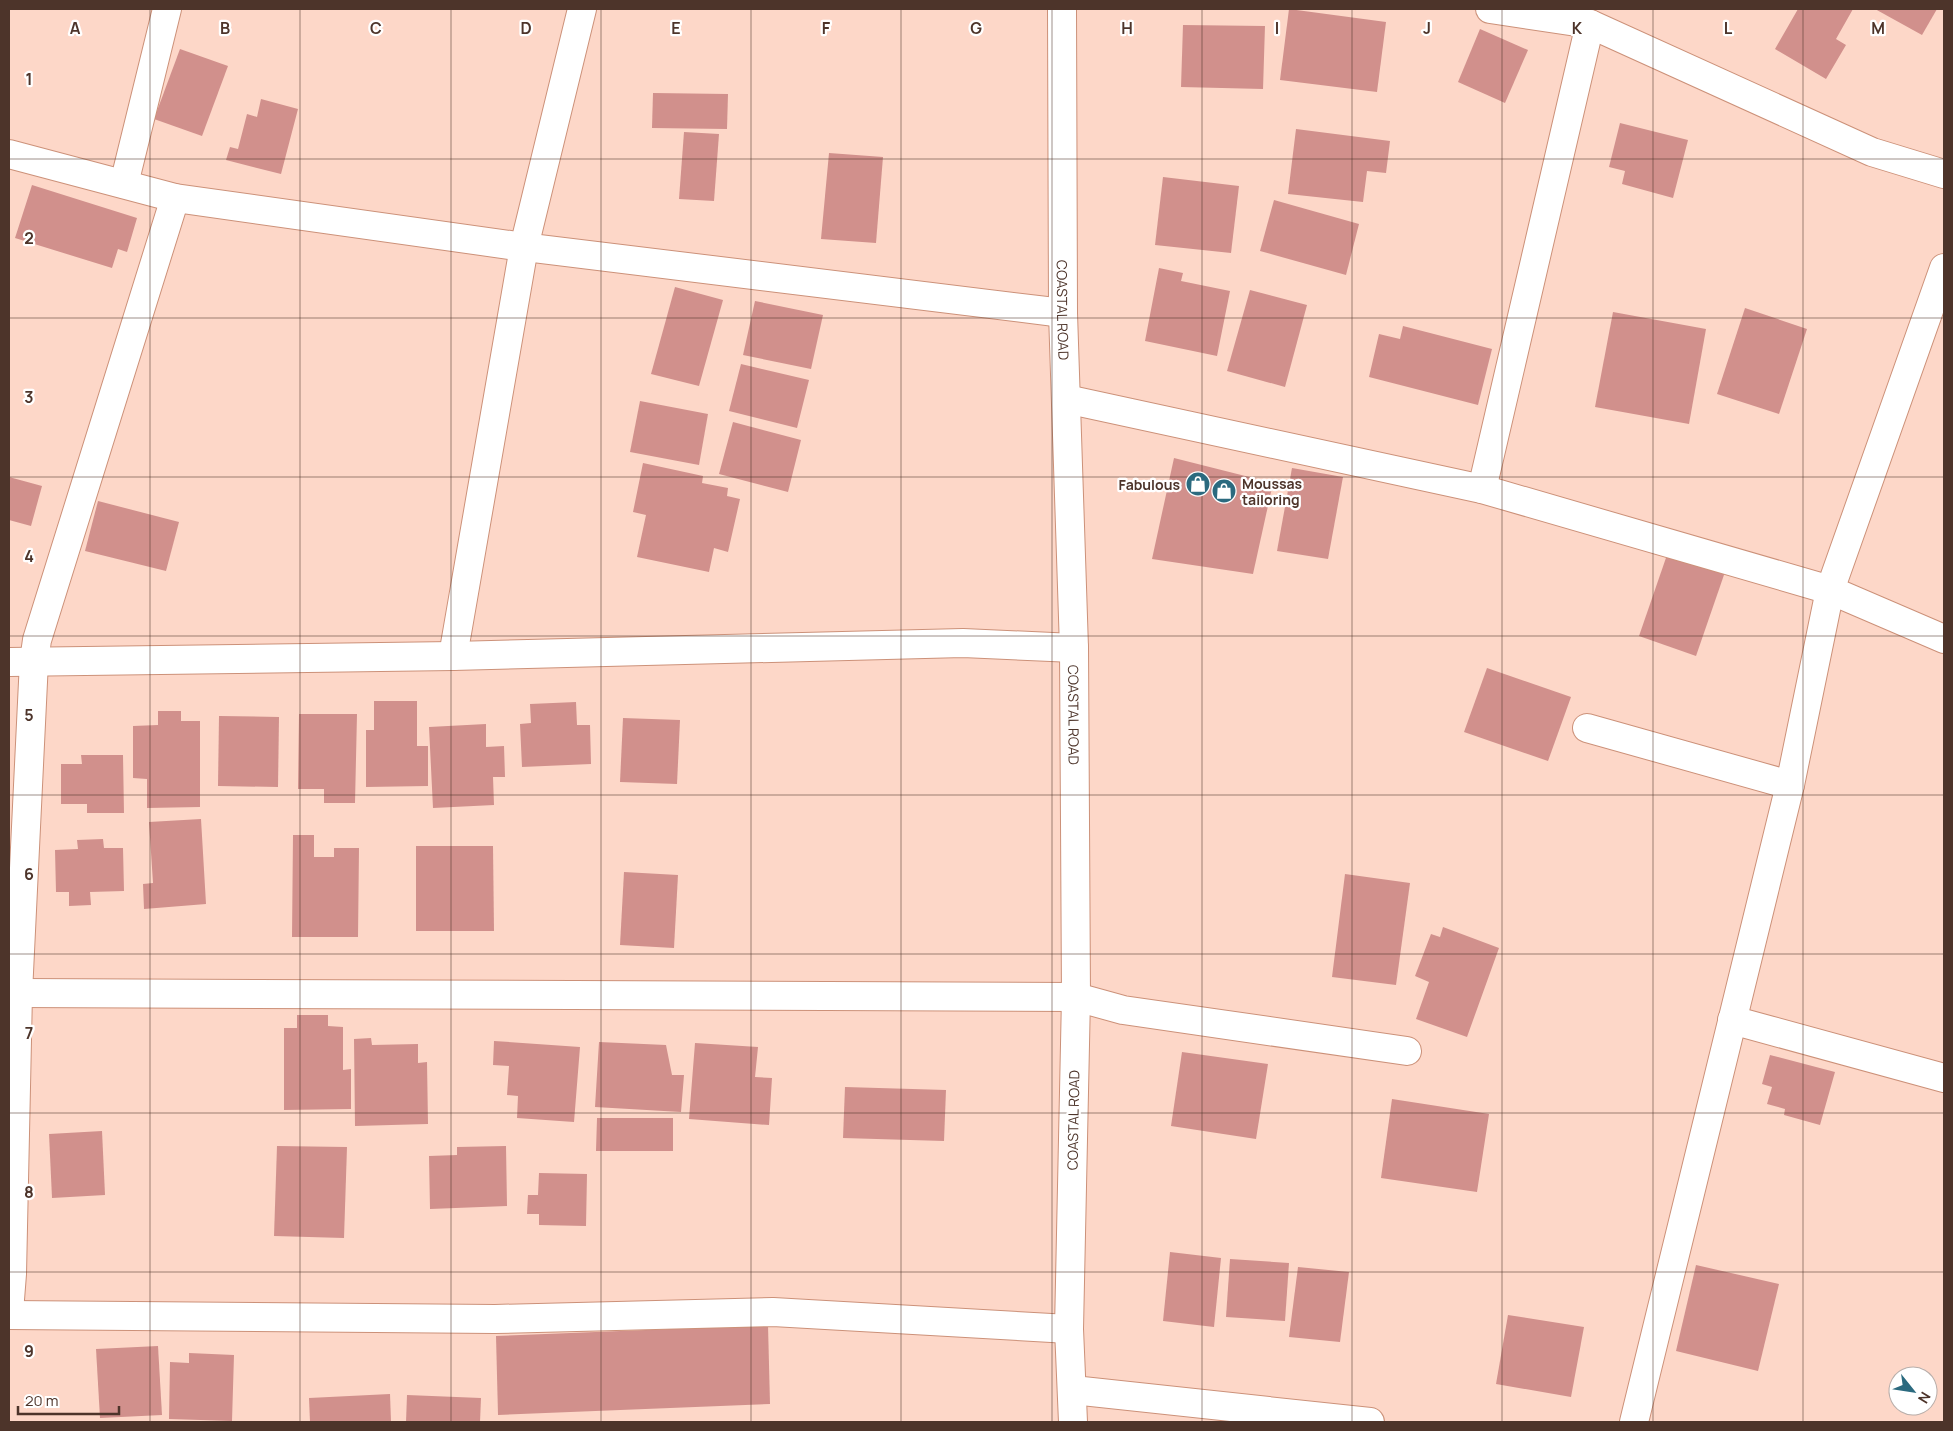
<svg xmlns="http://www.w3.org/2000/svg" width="1953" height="1431" viewBox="0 0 1953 1431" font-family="Manrope,sans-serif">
<rect width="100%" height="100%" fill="#fdd7c8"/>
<g fill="#d1908c">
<polygon points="1289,9 1386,22 1377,92 1280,80"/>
<polygon points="1798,9 1853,9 1836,39 1846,45 1826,79 1775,49"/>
<polygon points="1875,9 1937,9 1922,35"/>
<polygon points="1183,25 1265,26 1263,89 1181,87"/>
<polygon points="1480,29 1528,50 1505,103 1458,82"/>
<polygon points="180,49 228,66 202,136 154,119"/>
<polygon points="653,93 728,94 727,129 652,128"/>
<polygon points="261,99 298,109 281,174 226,160 230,147 238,149 247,114 257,117"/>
<polygon points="1620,123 1688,140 1673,198 1622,184 1625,171 1609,167"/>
<polygon points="1296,129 1390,141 1386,173 1367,171 1363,202 1288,194"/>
<polygon points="684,132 719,134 714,201 679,199"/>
<polygon points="829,153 883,157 876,243 821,239"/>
<polygon points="1163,177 1239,186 1231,253 1155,245"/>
<polygon points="32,185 137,218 127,252 118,249 112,268 15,238"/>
<polygon points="1274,200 1359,224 1346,275 1260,251"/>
<polygon points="1159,268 1183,273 1181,281 1230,291 1217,356 1145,341"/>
<polygon points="675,287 723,300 699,386 651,374"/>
<polygon points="1250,290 1307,305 1285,387 1227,371"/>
<polygon points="755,301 823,315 811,369 743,355"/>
<polygon points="1745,308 1807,329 1779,414 1717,394"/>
<polygon points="1613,312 1706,329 1689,424 1595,407"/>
<polygon points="1403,326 1492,349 1478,405 1369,377 1379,334 1400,339"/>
<polygon points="741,364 809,380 797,428 729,411"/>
<polygon points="640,401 708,414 699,465 630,452"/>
<polygon points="733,422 801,440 788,492 719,474"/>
<polygon points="1174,458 1273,483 1253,574 1152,559"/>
<polygon points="643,463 703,476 702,483 728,488 727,496 740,499 728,552 714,548 709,572 637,557 646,515 633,512"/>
<polygon points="1292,468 1343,477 1328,559 1277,551"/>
<polygon points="9,477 42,486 31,526 9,520"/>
<polygon points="98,501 179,522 166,571 85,551"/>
<polygon points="1668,552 1725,572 1696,656 1639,636"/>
<polygon points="1487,668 1571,697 1548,761 1464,732"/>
<polygon points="374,701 417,701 417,746 428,746 428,786 366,787 366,730 374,730"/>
<polygon points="576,702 577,725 590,725 591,764 522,767 520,724 531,723 530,704"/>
<polygon points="158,711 181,711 181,721 200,721 200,807 147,808 147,779 133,778 133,726 158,725"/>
<polygon points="299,714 357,714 355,803 324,803 324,789 298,789"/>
<polygon points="219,716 279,717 278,787 218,786"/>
<polygon points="623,718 680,720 677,784 620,782"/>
<polygon points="486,724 486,747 504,746 505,777 493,777 494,805 433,808 429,727"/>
<polygon points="81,755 123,755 124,813 87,813 87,804 61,804 61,764 82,764"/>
<polygon points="201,819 206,904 144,909 143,884 153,883 149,822"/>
<polygon points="293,835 314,835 314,857 334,857 334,848 359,848 358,937 292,937"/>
<polygon points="103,839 104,848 123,848 124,891 90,892 91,905 69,906 69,892 56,892 55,850 78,849 77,840"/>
<polygon points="416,846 493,846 494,931 416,931"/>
<polygon points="624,872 678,875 674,948 620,945"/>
<polygon points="1345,874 1410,883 1396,985 1332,977"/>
<polygon points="1443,927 1499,948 1467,1037 1416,1019 1429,982 1415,976 1431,934 1440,937"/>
<polygon points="297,1015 328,1015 328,1026 343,1027 343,1070 351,1069 351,1109 284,1110 284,1028 297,1028"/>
<polygon points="371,1038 372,1045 418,1044 418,1063 427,1062 428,1124 355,1126 354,1039"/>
<polygon points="494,1041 580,1047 574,1122 517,1118 518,1096 507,1095 509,1066 493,1065"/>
<polygon points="599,1042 666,1045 672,1075 684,1075 681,1112 595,1107"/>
<polygon points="695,1043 758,1047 755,1077 772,1078 769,1125 689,1119"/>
<polygon points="1182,1052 1268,1064 1256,1139 1171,1126"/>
<polygon points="1770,1055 1835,1072 1820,1125 1784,1115 1785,1109 1767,1104 1772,1087 1762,1084"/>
<polygon points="845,1087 946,1090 944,1141 843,1138"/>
<polygon points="1392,1099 1489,1114 1477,1192 1381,1178"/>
<polygon points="597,1118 673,1118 673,1151 596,1151"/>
<polygon points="102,1131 105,1195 52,1198 49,1134"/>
<polygon points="277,1146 347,1147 344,1238 274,1236"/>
<polygon points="506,1146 507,1206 430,1209 429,1156 457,1155 457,1147"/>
<polygon points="539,1173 587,1174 586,1226 539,1225 539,1214 527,1214 528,1195 538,1195"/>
<polygon points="1170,1252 1221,1258 1214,1327 1163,1321"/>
<polygon points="1230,1259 1289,1263 1285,1321 1226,1317"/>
<polygon points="1696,1265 1779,1284 1758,1371 1676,1351"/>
<polygon points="1298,1267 1349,1272 1340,1342 1289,1337"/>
<polygon points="1508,1315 1584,1327 1571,1397 1496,1384"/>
<polygon points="768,1325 770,1404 498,1415 496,1336"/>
<polygon points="158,1346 162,1415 100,1418 96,1349"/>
<polygon points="189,1353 234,1355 232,1421 169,1419 170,1362 189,1363"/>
<polygon points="390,1394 391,1422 310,1422 309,1398"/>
<polygon points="407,1395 481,1398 480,1422 406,1422"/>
</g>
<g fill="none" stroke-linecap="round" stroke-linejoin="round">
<defs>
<g id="street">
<polyline points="1490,9 1590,24 1872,152 1944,174"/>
<polyline points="9,154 175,198 524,247 1063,313"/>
<polyline points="124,184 167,9"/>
<polyline points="1066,399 1482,489 1830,590 1944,639"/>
<polyline points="1482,489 1590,24"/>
<polyline points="453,656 524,247 582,9"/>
<polyline points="1587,728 1790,785"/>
<polyline points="18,993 1076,997 1123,1010 1407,1051"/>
<polyline points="1732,1020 1944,1078"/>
<polyline points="9,1312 12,1274 18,993 34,661 37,640 175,198"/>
<polyline points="9,1315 495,1319 773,1312 1069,1329"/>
<polyline points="1073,1390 1370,1422"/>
<polyline points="1634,1422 1790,785 1830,590 1944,268"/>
</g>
<polyline id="secondary" points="9,662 453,656 963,643 1074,648"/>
<g id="primary">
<path id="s1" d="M1062,9L1063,313L1074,648L1076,997L1069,1329L1073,1422"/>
</g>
</defs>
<use href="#street" stroke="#cc9179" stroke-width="30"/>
<use href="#secondary" stroke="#cc9179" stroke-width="30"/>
<use href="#primary" stroke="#cc9179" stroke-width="30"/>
<use href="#street" stroke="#fff" stroke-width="28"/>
<use href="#secondary" stroke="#fff" stroke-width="28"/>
<use href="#primary" stroke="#fff" stroke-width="28"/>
</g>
<path fill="none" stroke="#4d342a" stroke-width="1" stroke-opacity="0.55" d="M150,9V1422M300,9V1422M451,9V1422M601,9V1422M751,9V1422M901,9V1422M1052,9V1422M1202,9V1422M1352,9V1422M1502,9V1422M1653,9V1422M1803,9V1422M9,159H1944M9,318H1944M9,477H1944M9,636H1944M9,795H1944M9,954H1944M9,1113H1944M9,1272H1944"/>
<defs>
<symbol id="shop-disc" viewBox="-11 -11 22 22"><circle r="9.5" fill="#2b6a7f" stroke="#fff"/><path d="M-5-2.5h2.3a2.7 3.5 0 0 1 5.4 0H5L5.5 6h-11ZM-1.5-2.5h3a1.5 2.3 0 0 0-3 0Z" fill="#fff"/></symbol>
</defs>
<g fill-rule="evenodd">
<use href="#shop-disc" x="1184" y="470" width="28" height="28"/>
<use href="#shop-disc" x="1210" y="477" width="28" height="28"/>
</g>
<g text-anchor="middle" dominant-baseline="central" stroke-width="4.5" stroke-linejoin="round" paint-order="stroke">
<g font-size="14" fill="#4d342a" stroke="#fff">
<text stroke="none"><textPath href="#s1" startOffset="301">COASTAL ROAD</textPath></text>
<text stroke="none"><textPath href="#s1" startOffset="706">COASTAL ROAD</textPath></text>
<text transform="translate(1073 1120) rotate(-89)">COASTAL ROAD</text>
</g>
<g font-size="14" font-weight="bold" fill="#4d342a" stroke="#fff" text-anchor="start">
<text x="1242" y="483">Moussas<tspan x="1242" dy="16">tailoring</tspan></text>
<text x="1180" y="484" text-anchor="end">Fabulous</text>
</g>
</g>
<g font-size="16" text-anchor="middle" font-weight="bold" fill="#4d342a" stroke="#fff" stroke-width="4.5" stroke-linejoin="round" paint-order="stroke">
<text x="75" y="34">A</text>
<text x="225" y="34">B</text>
<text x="376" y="34">C</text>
<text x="526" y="34">D</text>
<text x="676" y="34">E</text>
<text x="826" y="34">F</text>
<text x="976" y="34">G</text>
<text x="1127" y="34">H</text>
<text x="1277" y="34">I</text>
<text x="1427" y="34">J</text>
<text x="1577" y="34">K</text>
<text x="1728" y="34">L</text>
<text x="1878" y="34">M</text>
<text x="29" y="85">1</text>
<text x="29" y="244">2</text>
<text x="29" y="403">3</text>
<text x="29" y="562">4</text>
<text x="29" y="721">5</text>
<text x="29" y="880">6</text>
<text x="29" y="1039">7</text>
<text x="29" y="1198">8</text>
<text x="29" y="1357">9</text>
</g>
<rect width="1953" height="1431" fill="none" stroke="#4d342a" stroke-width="20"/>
<g transform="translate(1913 1391) rotate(120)"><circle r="24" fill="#ffffff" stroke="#b8aeaa"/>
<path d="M0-4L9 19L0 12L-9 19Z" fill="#2b6a7f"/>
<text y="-8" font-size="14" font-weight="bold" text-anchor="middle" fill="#4d342a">N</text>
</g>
<path d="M18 1406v8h101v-8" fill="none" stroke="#4d342a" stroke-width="2.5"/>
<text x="25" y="1406" font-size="15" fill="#4d342a" stroke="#ffffff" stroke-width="4" paint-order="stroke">20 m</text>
</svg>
